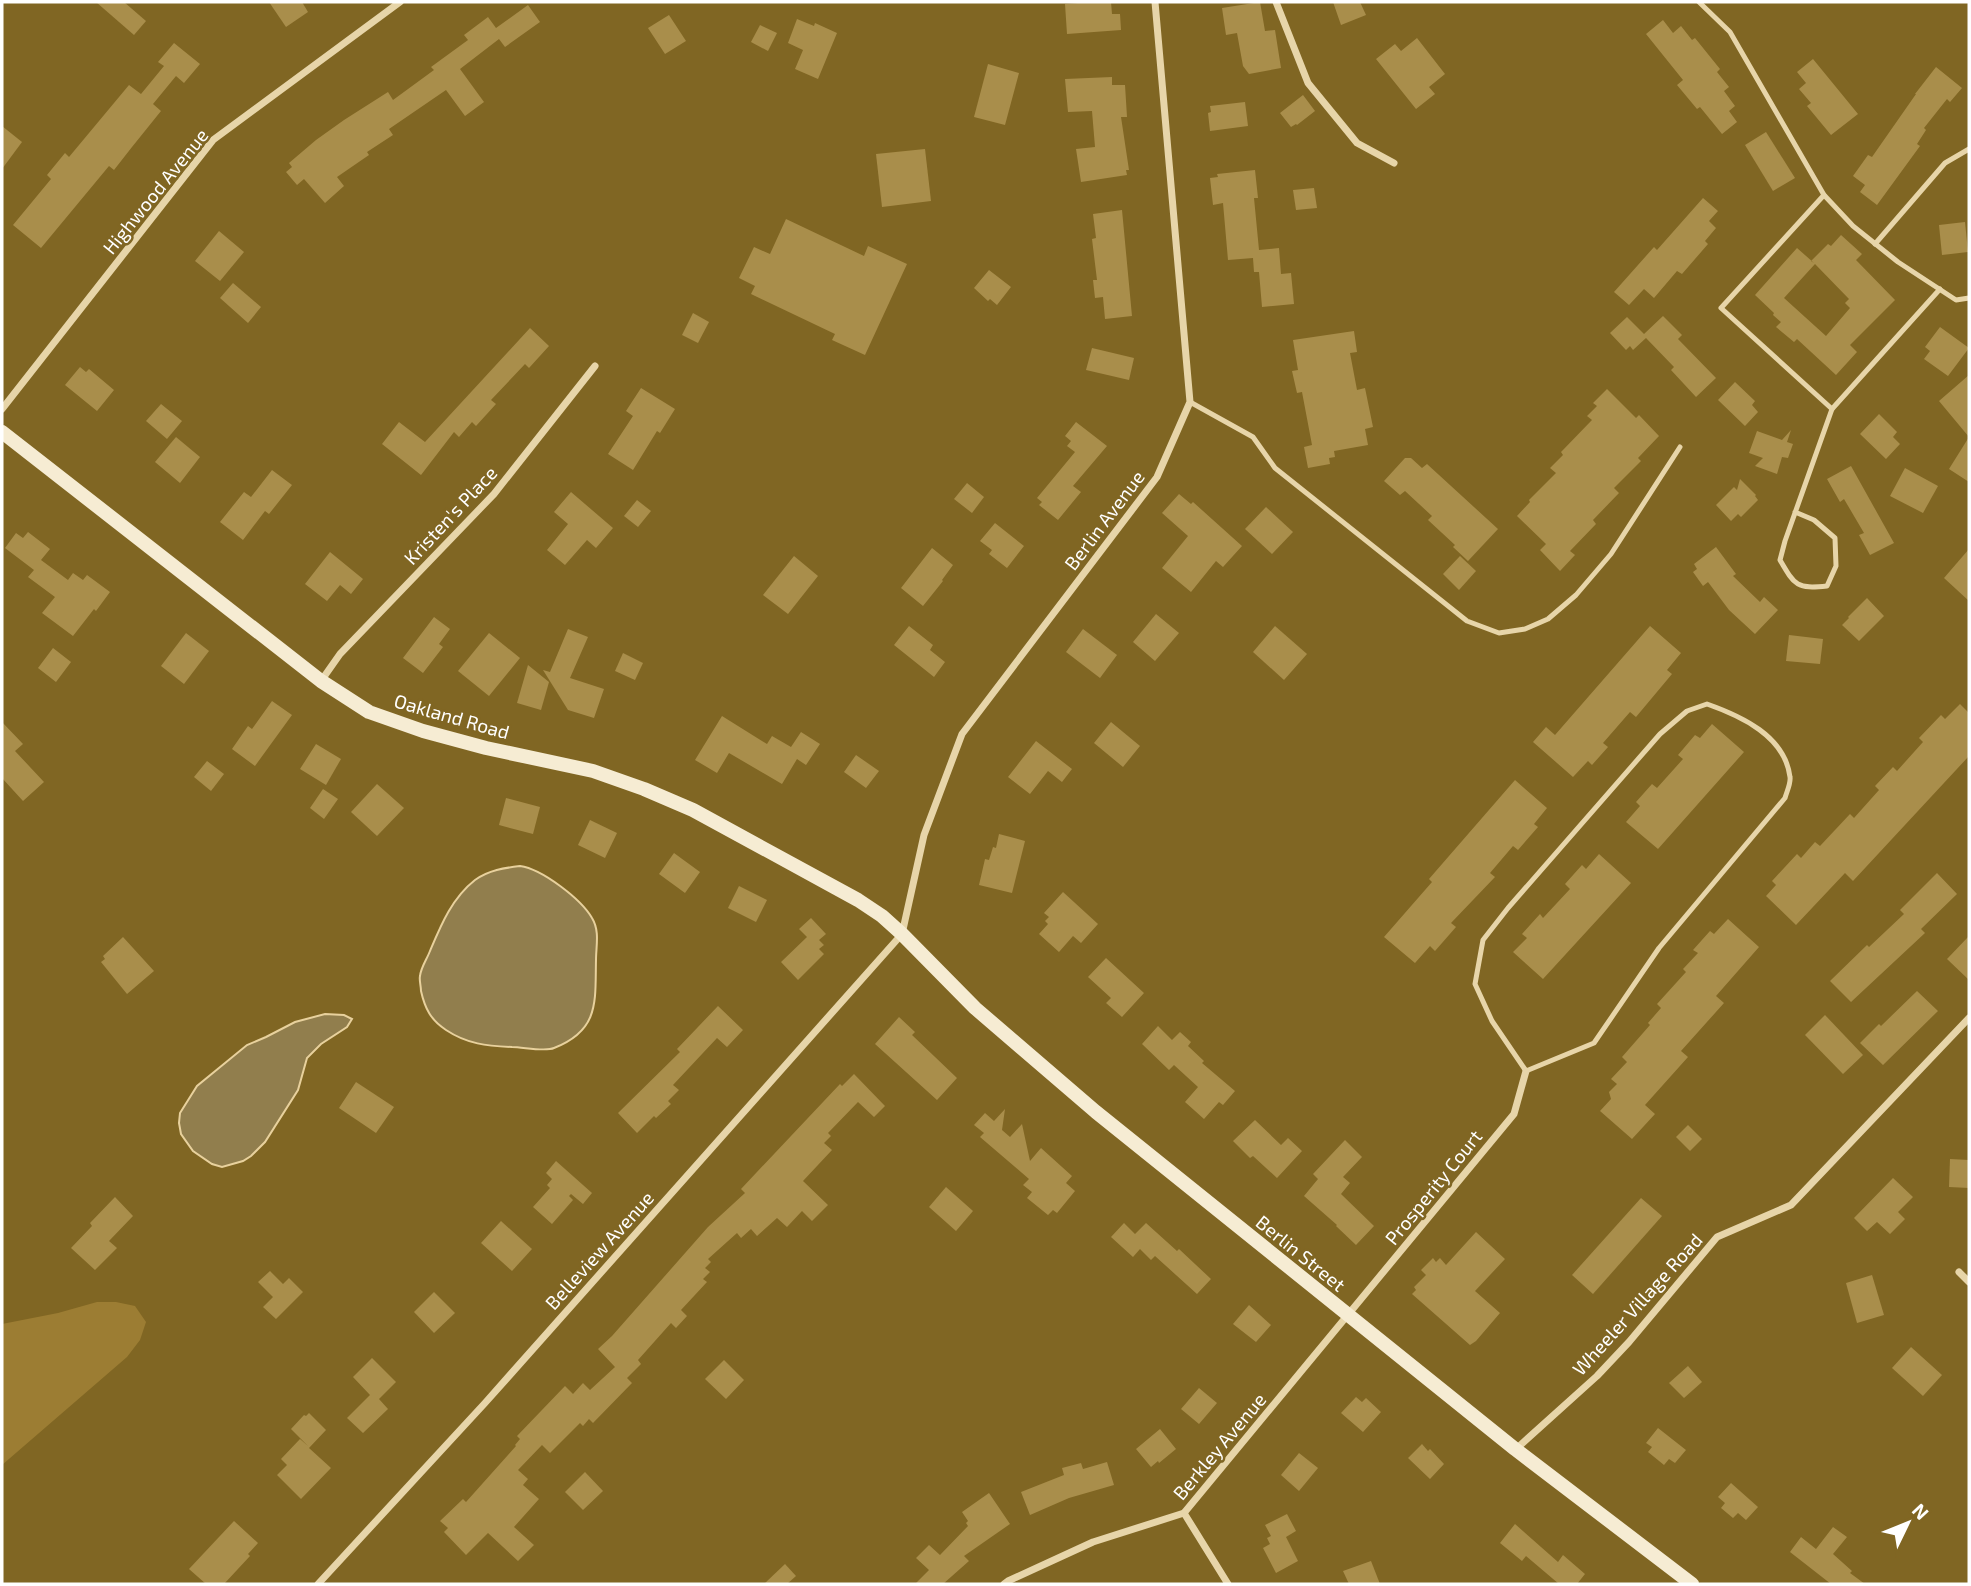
<svg xmlns="http://www.w3.org/2000/svg" width="1971" height="1586" viewBox="0 0 1971 1586" font-family="'Exo 2',sans-serif">
<rect width="100%" height="100%" fill="#806623"/>
<polygon fill="#9c7d33" points="97,1302 116,1302 135,1306 146,1322 140,1340 127,1357 2,1465 2,1324 58,1313"/>
<g fill="#917e4d" stroke="#e8d19d" stroke-width="2">
<path d="M520,866C542,869 581,899 592,918C600,931 596,946 596,960C595,1001 600,1030 554,1048C545,1052 523,1047 512,1047C487,1046 467,1044 446,1030C431,1020 425,1009 421,991C421,986 419,980 420,976C421,967 427,959 430,951C441,925 452,898 475,880C489,870 504,868 520,866Z"/>
<polygon points="325,1014 344,1015 352,1019 347,1027 321,1044 307,1058 298,1090 265,1142 251,1156 243,1161 222,1167 212,1164 193,1151 181,1134 179,1123 180,1113 197,1086 247,1045 266,1037 295,1022"/>
</g>
<g fill="#a98e4b" fill-rule="evenodd">
<polygon points="96,2 124,2 146,21 134,35"/>
<polygon points="269,2 302,2 308,12 286,27"/>
<polygon points="1091,2 1111,2 1112,14 1120,14 1121,30 1067,34 1065,4"/>
<polygon points="1260,2 1265,31 1275,30 1281,68 1249,74 1243,66 1237,33 1226,35 1222,8"/>
<polygon points="1333,2 1360,2 1366,15 1341,25"/>
<polygon points="528,5 540,22 505,47 499,39 460,69 484,102 465,116 446,90 389,129 393,135 367,152 369,155 337,177 344,186 325,203 304,179 297,185 286,172 292,167 289,163 316,140 344,120 388,92 393,100 434,70 431,67 468,40 464,35 488,17 496,28"/>
<polygon points="669,15 686,41 665,54 648,28"/>
<polygon points="797,19 814,26 815,23 837,33 818,79 795,69 803,50 788,43"/>
<polygon points="1663,20 1673,33 1681,26 1692,40 1695,38 1720,69 1717,72 1729,87 1724,91 1735,106 1729,111 1737,122 1722,134 1700,107 1697,109 1677,85 1683,80 1646,34"/>
<polygon points="760,25 777,33 768,51 751,42"/>
<polygon points="1417,38 1445,74 1429,87 1435,94 1416,109 1376,59 1395,44 1401,51"/>
<polygon points="174,43 200,64 184,83 176,76 153,104 161,111 132,147 114,170 109,166 41,248 13,225 51,179 47,175 65,153 69,157 129,85 141,94 164,66 158,62"/>
<polygon points="1813,59 1858,114 1831,135 1807,106 1811,103 1799,89 1806,83 1797,72"/>
<polygon points="988,64 1019,73 1005,125 974,117"/>
<polygon points="1936,67 1962,88 1950,102 1947,99 1924,128 1926,130 1917,144 1920,146 1877,205 1860,192 1865,185 1853,176 1868,155 1872,157 1916,94 1915,94"/>
<polygon points="1112,77 1112,85 1125,85 1127,117 1121,117 1129,170 1126,170 1127,175 1081,182 1076,149 1095,147 1092,111 1068,112 1065,79"/>
<polygon points="1303,95 1315,111 1297,125 1296,124 1291,127 1280,113"/>
<polygon points="1245,102 1248,126 1210,131 1208,113 1211,112 1210,106"/>
<polygon points="2,126 22,142 2,169"/>
<polygon points="1766,132 1795,178 1773,191 1745,145"/>
<polygon points="925,149 931,201 882,207 876,154"/>
<polygon points="1255,170 1258,198 1254,198 1259,250 1279,248 1281,274 1291,273 1294,304 1262,307 1259,272 1254,272 1253,258 1228,260 1223,203 1213,205 1210,178 1218,177 1217,174"/>
<polygon points="1314,188 1317,208 1296,210 1293,190"/>
<polygon points="1703,198 1718,211 1709,221 1716,228 1705,241 1708,244 1682,274 1677,271 1654,298 1644,289 1629,305 1614,292 1654,247 1657,250"/>
<polygon points="1122,210 1132,316 1105,319 1103,297 1095,298 1093,280 1097,280 1092,239 1096,238 1093,214"/>
<polygon points="786,219 864,256 868,246 907,264 865,355 832,340 835,334 751,294 755,286 739,278 754,247 770,254"/>
<polygon points="1965,222 1968,252 1942,255 1939,225"/>
<polygon points="219,231 244,252 220,281 195,261"/>
<path d="M1841,235L1862,254L1856,260L1895,300L1850,345L1857,352L1836,375L1797,339L1794,342L1776,327L1781,322L1773,315L1774,313L1755,295L1797,248L1814,263L1811,261L1828,244L1831,246ZM1815,264L1849,299L1845,303L1850,308L1826,336L1784,298Z"/>
<polygon points="989,270 1011,287 997,305 990,299 988,301 974,288"/>
<polygon points="233,283 261,307 248,323 220,298"/>
<polygon points="693,313 709,322 698,343 682,335"/>
<polygon points="1663,316 1682,335 1678,339 1716,378 1696,397 1671,370 1674,367 1646,338 1633,350 1630,346 1626,350 1610,333 1627,317 1644,334"/>
<polygon points="1940,327 1969,348 1948,376 1924,359 1930,351 1925,347"/>
<polygon points="530,328 549,346 529,368 525,364 491,400 496,404 476,426 472,422 459,437 454,432 421,475 382,444 399,422 425,442"/>
<polygon points="1354,331 1357,352 1350,353 1357,390 1365,388 1373,427 1365,429 1368,445 1334,451 1335,457 1329,458 1330,464 1308,468 1304,447 1312,445 1302,392 1297,393 1292,371 1298,370 1293,340"/>
<polygon points="1092,348 1134,358 1129,380 1086,370"/>
<polygon points="80,367 86,372 89,369 114,390 97,411 65,385"/>
<polygon points="1969,375 1969,482 1949,469 1969,437 1939,401"/>
<polygon points="1735,382 1755,401 1752,405 1758,412 1745,426 1718,400"/>
<polygon points="641,388 675,409 660,433 657,431 633,470 608,454 633,416 626,411"/>
<polygon points="1607,389 1636,418 1639,415 1659,436 1638,458 1641,461 1614,488 1619,493 1593,520 1596,524 1570,551 1575,555 1560,571 1540,550 1546,544 1517,516 1530,502 1529,500 1556,473 1550,468 1563,455 1561,452 1592,420 1587,416 1597,406 1593,403"/>
<polygon points="161,404 182,421 167,439 146,421"/>
<polygon points="1879,414 1897,432 1893,437 1900,444 1886,459 1860,434"/>
<polygon points="1076,422 1107,446 1073,486 1081,492 1058,520 1039,505 1042,502 1037,498 1075,452 1067,446 1071,441 1065,436"/>
<polygon points="1791,430 1787,442 1793,444 1788,458 1782,457 1777,474 1755,466 1763,458 1749,453 1757,431 1782,440"/>
<polygon points="176,437 200,457 180,483 155,462"/>
<polygon points="1405,458 1411,458 1422,468 1427,464 1498,529 1468,561 1453,547 1455,545 1428,520 1432,516 1405,491 1400,495 1384,481"/>
<polygon points="1851,466 1894,543 1870,555 1859,535 1864,533 1844,499 1840,502 1827,479"/>
<polygon points="1905,468 1938,486 1923,513 1890,496"/>
<polygon points="272,470 292,485 269,514 265,511 243,540 220,522 244,492 251,497"/>
<polygon points="1740,479 1756,495 1755,496 1758,500 1741,517 1738,514 1731,521 1716,505 1734,487 1737,490"/>
<polygon points="967,483 984,497 972,513 954,499"/>
<polygon points="571,492 613,528 596,548 587,540 565,565 547,550 568,524 554,512"/>
<polygon points="1179,494 1191,504 1193,502 1242,546 1223,567 1216,561 1191,592 1162,568 1188,536 1162,513"/>
<polygon points="637,500 651,511 638,527 624,516"/>
<polygon points="1266,507 1293,532 1272,554 1245,529"/>
<polygon points="995,523 1024,546 1007,568 989,554 992,550 980,541"/>
<polygon points="28,532 50,549 41,560 68,580 73,573 83,580 87,575 110,592 96,611 94,609 73,636 42,613 55,597 28,577 34,570 5,548 16,533 23,538"/>
<polygon points="1716,547 1736,574 1733,576 1760,602 1764,597 1778,610 1755,634 1729,610 1708,582 1703,586 1693,572 1697,569 1694,564"/>
<polygon points="932,548 953,565 942,580 943,581 923,606 901,588"/>
<polygon points="1969,549 1969,601 1944,578"/>
<polygon points="330,552 363,579 351,594 340,585 327,601 305,584"/>
<polygon points="794,556 818,576 788,614 763,595"/>
<polygon points="1460,556 1476,571 1459,590 1443,574"/>
<polygon points="1867,598 1884,616 1859,641 1842,625 1849,618 1848,617"/>
<polygon points="1156,614 1179,633 1155,661 1133,642"/>
<polygon points="434,617 450,629 439,644 443,647 423,673 403,658"/>
<polygon points="909,626 933,645 930,650 945,662 934,677 894,645"/>
<polygon points="1275,626 1307,654 1284,680 1253,652"/>
<polygon points="1650,626 1681,653 1667,670 1672,674 1636,717 1630,712 1603,743 1608,747 1592,765 1588,761 1573,777 1533,742 1546,727 1555,735"/>
<polygon points="568,629 588,637 570,678 604,689 594,718 568,710 543,670 550,672"/>
<polygon points="1083,629 1117,655 1100,678 1066,652"/>
<polygon points="186,633 209,651 184,684 161,666"/>
<polygon points="489,633 520,658 489,696 458,671"/>
<polygon points="1789,635 1823,639 1820,664 1786,661"/>
<polygon points="53,648 71,662 56,682 38,668"/>
<polygon points="623,653 643,663 635,680 615,671"/>
<polygon points="528,665 549,682 541,710 517,703"/>
<polygon points="272,701 292,715 255,766 232,749 248,726 252,729"/>
<polygon points="1960,704 1969,713 1969,756 1853,881 1845,873 1796,925 1766,896 1776,885 1772,881 1797,854 1801,858 1815,842 1820,846 1850,814 1854,818 1879,790 1875,786 1893,767 1897,771 1923,742 1919,738 1941,715 1945,719"/>
<polygon points="722,716 767,744 772,736 791,747 801,732 820,744 806,765 797,759 782,784 729,753 717,773 695,760"/>
<polygon points="2,722 23,744 15,751 44,782 23,801 2,778"/>
<polygon points="1111,722 1140,746 1123,767 1094,743"/>
<polygon points="1712,724 1744,752 1658,849 1626,822 1640,806 1636,802 1652,784 1657,788 1683,759 1678,755 1695,735 1700,738"/>
<polygon points="1036,741 1072,769 1062,782 1048,771 1030,794 1008,777"/>
<polygon points="316,744 341,759 326,785 300,769"/>
<polygon points="856,755 879,771 866,788 844,772"/>
<polygon points="207,761 224,774 211,791 194,777"/>
<polygon points="1515,780 1547,808 1534,824 1538,827 1518,850 1513,846 1490,873 1495,877 1451,923 1456,927 1435,951 1430,946 1415,963 1384,937 1432,882 1429,879"/>
<polygon points="377,784 404,808 377,836 351,812"/>
<polygon points="323,789 338,799 324,819 310,808"/>
<polygon points="506,798 540,807 533,834 499,825"/>
<polygon points="590,820 617,833 605,858 578,845"/>
<polygon points="999,834 1025,841 1012,893 979,885 985,859 989,860 993,847 996,848"/>
<polygon points="674,853 700,872 685,893 659,874"/>
<polygon points="1599,854 1631,883 1543,979 1513,952 1527,938 1522,934 1540,914 1543,918 1570,889 1565,884 1582,865 1586,869"/>
<polygon points="1937,873 1957,894 1921,929 1925,933 1851,1002 1830,981 1867,945 1869,947 1904,914 1900,910"/>
<polygon points="739,886 767,900 756,922 728,908"/>
<polygon points="1063,892 1098,924 1081,943 1073,936 1059,952 1039,934 1048,924 1045,921 1049,917 1044,913"/>
<polygon points="811,918 826,934 819,940 824,945 819,949 824,954 798,980 781,962 807,937 799,929"/>
<polygon points="1728,919 1759,947 1716,996 1724,1003 1681,1051 1688,1057 1645,1105 1655,1114 1632,1139 1600,1111 1611,1099 1609,1092 1617,1084 1611,1079 1627,1062 1622,1057 1650,1025 1648,1023 1661,1008 1657,1004 1686,972 1683,969 1698,953 1693,950 1710,931 1714,934"/>
<polygon points="1969,936 1969,980 1947,959"/>
<polygon points="123,937 154,971 127,994 101,962 105,959 103,956"/>
<polygon points="1106,958 1144,993 1122,1017 1106,1003 1111,998 1088,977"/>
<polygon points="1917,991 1938,1011 1883,1065 1860,1043 1879,1024 1881,1026"/>
<polygon points="718,1006 743,1030 727,1047 717,1038 673,1085 679,1090 668,1101 671,1104 656,1118 654,1116 637,1133 618,1113 680,1052 677,1049"/>
<polygon points="1825,1015 1863,1055 1843,1074 1805,1035"/>
<polygon points="899,1017 915,1032 912,1035 957,1078 937,1100 875,1044"/>
<polygon points="1158,1026 1172,1040 1180,1032 1191,1042 1188,1046 1204,1061 1202,1063 1235,1091 1223,1105 1219,1102 1204,1119 1185,1102 1198,1087 1174,1065 1169,1070 1142,1044"/>
<polygon points="854,1074 885,1106 874,1117 858,1102 828,1133 831,1136 824,1143 832,1150 803,1181 828,1205 812,1221 802,1211 787,1227 777,1218 757,1236 751,1229 741,1238 737,1233 708,1259 711,1262 705,1268 710,1272 703,1279 707,1282 681,1310 687,1316 676,1328 671,1323 638,1360 641,1364 627,1378 632,1383 593,1423 589,1419 583,1426 580,1423 550,1453 542,1445 518,1470 528,1479 523,1485 539,1499 514,1527 534,1545 518,1561 488,1533 466,1555 444,1532 448,1528 440,1521 463,1499 466,1502 516,1446 515,1445 520,1439 517,1436 565,1386 573,1394 583,1383 590,1390 615,1367 598,1349 612,1336 708,1227 745,1193 741,1189 840,1084 842,1086"/>
<polygon points="356,1082 394,1107 376,1133 339,1108"/>
<polygon points="1005,1109 1002,1130 1010,1137 1022,1124 1030,1161 1041,1148 1072,1176 1066,1183 1075,1191 1057,1213 1053,1210 1048,1215 1027,1198 1032,1192 1023,1185 1029,1179 980,1137 984,1133 974,1125 985,1113 994,1121"/>
<polygon points="1255,1120 1281,1145 1288,1138 1302,1151 1277,1178 1253,1156 1250,1158 1233,1141"/>
<polygon points="1688,1125 1702,1139 1690,1151 1676,1137"/>
<polygon points="1345,1140 1362,1157 1343,1177 1350,1183 1341,1194 1374,1226 1356,1245 1336,1226 1337,1225 1304,1196 1318,1179 1313,1174"/>
<polygon points="1950,1159 1969,1160 1969,1188 1949,1187"/>
<polygon points="556,1161 592,1193 583,1204 571,1194 569,1196 573,1200 552,1224 533,1207 550,1188 547,1185 552,1179 546,1173"/>
<polygon points="1893,1178 1913,1197 1898,1212 1905,1219 1890,1234 1877,1222 1867,1231 1854,1218"/>
<polygon points="946,1187 973,1211 956,1231 929,1207"/>
<polygon points="115,1197 133,1216 109,1241 117,1248 95,1270 71,1248 92,1226 90,1223"/>
<polygon points="1641,1198 1662,1216 1593,1294 1572,1275"/>
<polygon points="501,1221 532,1249 512,1271 481,1243"/>
<polygon points="1124,1223 1135,1234 1146,1223 1177,1251 1179,1249 1211,1279 1197,1294 1155,1256 1151,1260 1140,1249 1133,1257 1111,1237"/>
<polygon points="1476,1232 1505,1259 1475,1291 1500,1313 1476,1341 1470,1345 1412,1294 1416,1290 1414,1287 1426,1275 1421,1270 1433,1258 1436,1262 1440,1258 1446,1265"/>
<polygon points="270,1271 283,1284 289,1278 303,1292 276,1319 263,1307 273,1297 258,1282"/>
<polygon points="1872,1275 1884,1315 1857,1323 1846,1283"/>
<polygon points="434,1292 455,1313 434,1333 414,1312"/>
<polygon points="1249,1305 1271,1325 1256,1342 1233,1324"/>
<polygon points="1911,1347 1942,1375 1923,1396 1892,1368"/>
<polygon points="372,1358 396,1382 379,1399 388,1409 363,1433 347,1418 370,1395 353,1377"/>
<polygon points="724,1360 744,1380 726,1399 705,1379"/>
<polygon points="1688,1366 1702,1382 1684,1398 1669,1383"/>
<polygon points="1199,1388 1217,1403 1199,1424 1181,1409"/>
<polygon points="1356,1397 1362,1402 1366,1398 1381,1412 1363,1432 1341,1413"/>
<polygon points="309,1413 326,1430 309,1448 331,1468 301,1499 277,1475 287,1465 281,1459 300,1439 308,1446 291,1429 304,1415 306,1416"/>
<polygon points="1658,1428 1686,1450 1675,1463 1669,1459 1664,1465 1648,1452 1652,1447 1646,1443"/>
<polygon points="1160,1429 1176,1449 1159,1463 1158,1461 1151,1467 1136,1449"/>
<polygon points="1422,1444 1428,1451 1430,1449 1444,1464 1430,1479 1408,1458"/>
<polygon points="1299,1453 1318,1468 1299,1491 1281,1475"/>
<polygon points="1107,1462 1114,1485 1069,1498 1030,1515 1021,1492 1064,1475 1062,1468 1081,1463 1083,1469"/>
<polygon points="585,1472 603,1491 583,1510 565,1492"/>
<polygon points="1731,1483 1758,1507 1746,1520 1738,1513 1733,1518 1721,1508 1725,1503 1718,1497"/>
<polygon points="989,1493 1010,1524 964,1556 969,1561 943,1584 915,1584 929,1570 916,1558 929,1545 940,1555 968,1526 966,1523 968,1521 962,1512"/>
<polygon points="1287,1514 1296,1531 1286,1537 1298,1561 1276,1573 1263,1548 1270,1544 1267,1538 1271,1536 1265,1525"/>
<polygon points="234,1521 258,1543 248,1554 250,1556 224,1584 206,1584 189,1569"/>
<polygon points="1515,1524 1558,1562 1563,1555 1585,1574 1577,1584 1559,1584 1526,1556 1522,1561 1500,1543"/>
<polygon points="1833,1527 1847,1537 1833,1554 1852,1571 1850,1573 1865,1584 1831,1584 1790,1552 1801,1537 1816,1549"/>
<polygon points="1371,1561 1380,1584 1349,1584 1343,1571"/>
<polygon points="785,1564 796,1576 787,1584 764,1584"/>
</g>
<g fill="none" stroke-linecap="round" stroke-linejoin="round">
<g stroke="#e7d5a9" stroke-width="5">
<polyline points="1699,2 1730,32 1824,195 1853,226 1898,262 1956,300 1969,298"/>
<polyline points="1875,244 1945,163 1969,149"/>
<polyline points="1190,402 1253,437 1275,468 1467,621 1499,633 1525,629 1548,619 1576,595 1611,554 1680,447"/>
<polyline points="1832,409 1940,289"/>
<path d="M1795,512L1814,520L1835,538L1836,566L1827,586C1797,589 1795,586 1780,560L1785,541L1832,409L1721,308L1824,195"/>
<path d="M1707,704C1741,716 1785,736 1790,777C1791,783 1787,791 1785,798L1659,948L1594,1043L1526,1071L1492,1021L1475,984L1483,940L1508,908L1660,734L1687,711Z"/>
</g>
<g stroke="#e7d5a9" stroke-width="7">
<polyline points="1276,2 1308,83 1357,143 1394,163"/>
<polyline points="2,409 213,140 400,2"/>
<polyline points="321,681 340,654 494,494 595,366"/>
<polyline points="1959,1272 1969,1282"/>
<polyline points="1516,1449 1597,1376 1629,1342 1717,1237 1791,1205 1969,1018"/>
<polyline points="1184,1513 1228,1584"/>
<polyline points="318,1584 485,1403 902,934 924,835 962,734 1157,477 1190,402 1155,2"/>
<polyline points="1004,1584 1008,1581 1093,1542 1184,1513 1514,1114 1526,1071"/>
</g>
<polyline stroke="#f6ecd3" stroke-width="14" points="2,432 321,681 369,712 423,731 486,748 593,771 644,789 693,810 858,900 882,916 902,934 975,1008 1096,1112 1515,1449 1692,1584"/>
</g>
<g text-anchor="middle" dominant-baseline="central" stroke-width="5" stroke-linejoin="round" paint-order="stroke">
<g font-size="19" fill="#fff" stroke="#806623">
<text transform="translate(155 191) rotate(-51)">Highwood Avenue</text>
<text transform="translate(450 515) rotate(-47)">Kristen's Place</text>
<text transform="translate(1104 520) rotate(-53)">Berlin Avenue</text>
<text transform="translate(452 716) rotate(16)">Oakland Road</text>
<text transform="translate(1433 1187) rotate(-51)">Prosperity Court</text>
<text transform="translate(599 1250) rotate(-48)">Belleview Avenue</text>
<text transform="translate(1301 1253) rotate(39)">Berlin Street</text>
<text transform="translate(1637 1304) rotate(-48)">Wheeler Village Road</text>
<text transform="translate(1219 1446) rotate(-50)">Berkley Avenue</text>
</g>
</g>
<rect width="1971" height="1586" fill="none" stroke="#ffffff" stroke-width="7"/>
<g transform="translate(1908 1523) rotate(47)" stroke="#806623" stroke-width="5" paint-order="stroke">
<path d="M0-5L12 26L0 18L-12 26Z" fill="#ffffff"/>
<text y="-10" font-size="19" font-weight="bold" text-anchor="middle" fill="#ffffff">N</text>
</g>
</svg>
